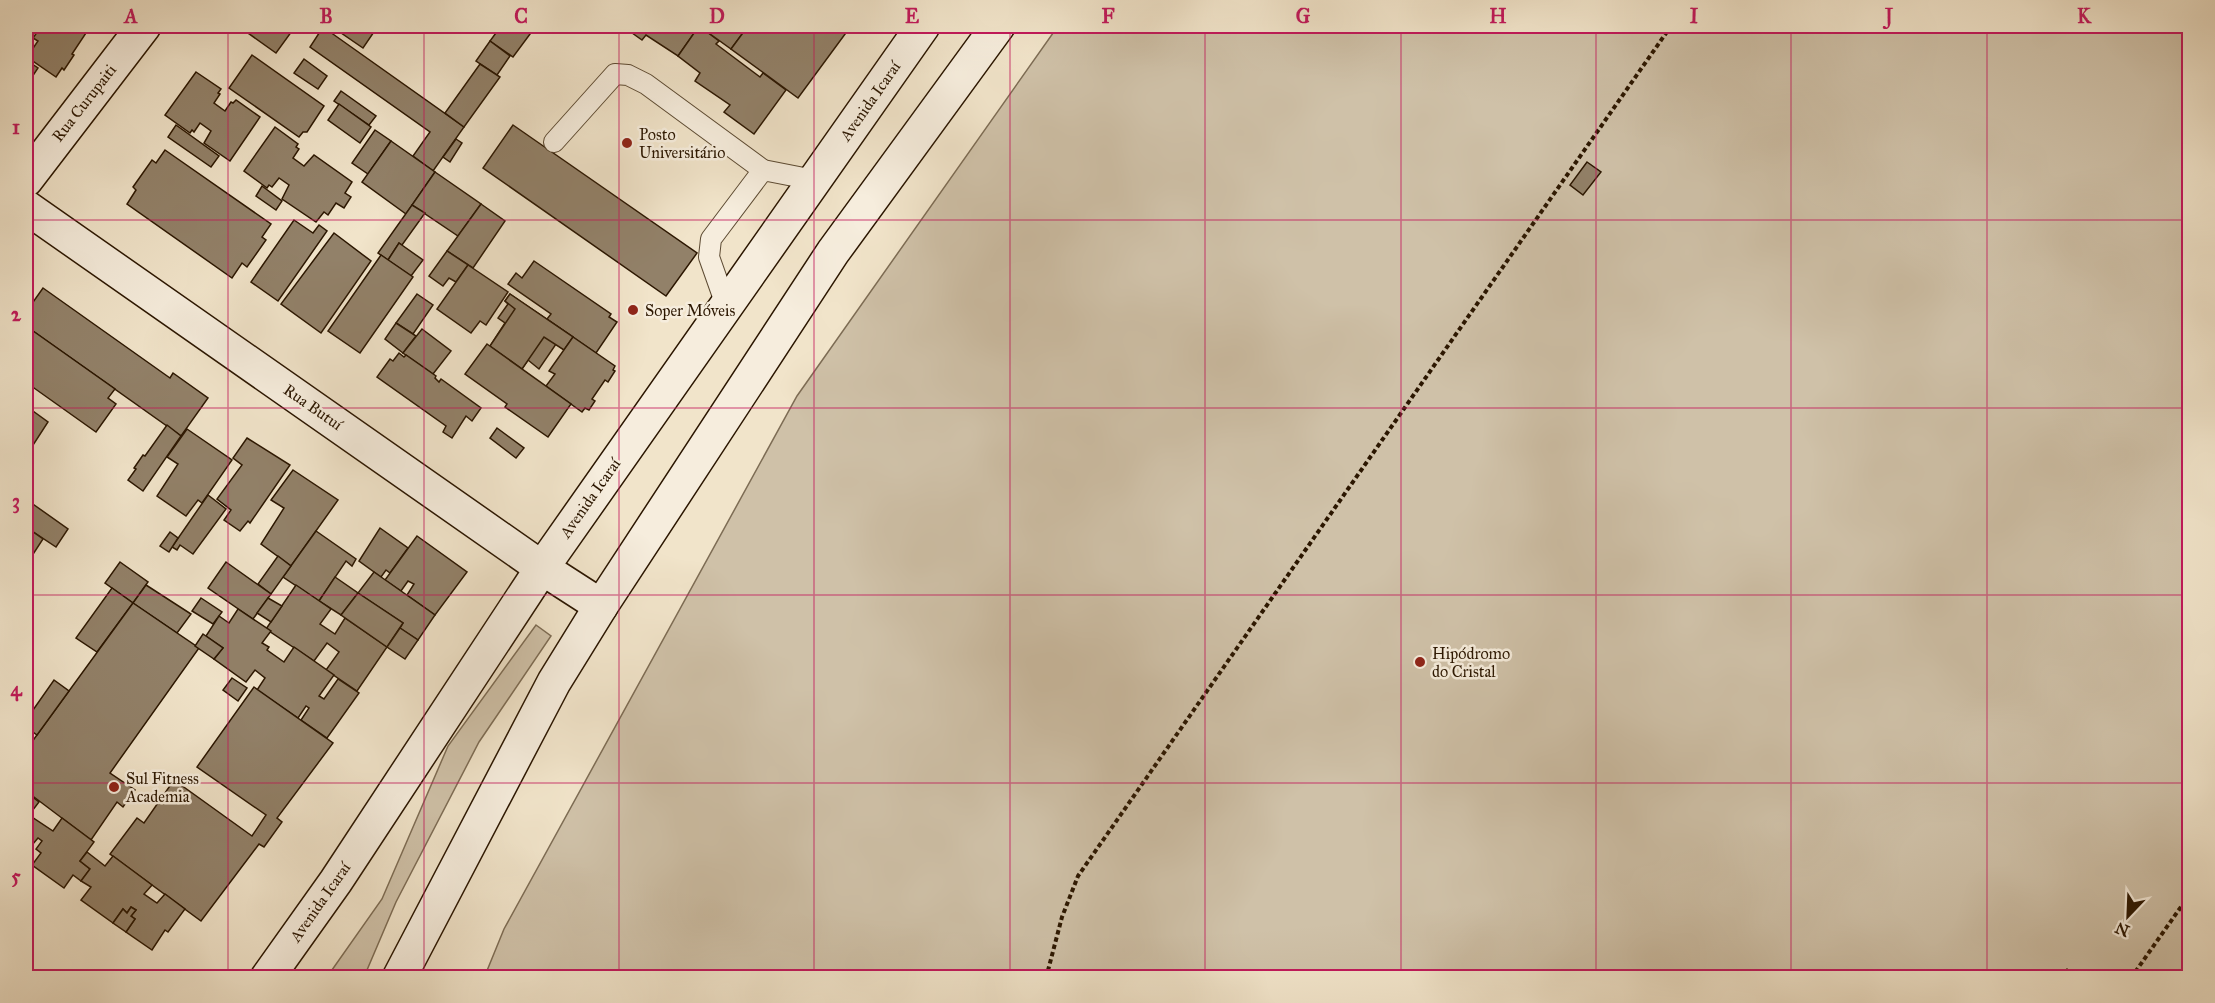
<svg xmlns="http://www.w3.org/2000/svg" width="2215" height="1003" viewBox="0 0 2215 1003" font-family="'IM FELL Great Primer',serif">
<rect width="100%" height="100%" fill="#f1e4ca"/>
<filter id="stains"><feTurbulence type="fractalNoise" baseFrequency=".00333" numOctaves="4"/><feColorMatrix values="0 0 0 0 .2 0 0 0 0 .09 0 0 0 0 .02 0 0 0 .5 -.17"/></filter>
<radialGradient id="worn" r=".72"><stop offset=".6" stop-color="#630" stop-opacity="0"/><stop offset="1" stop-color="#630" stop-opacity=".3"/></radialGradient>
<g fill="#cfc1a8" stroke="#7d6c54" stroke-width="1.5">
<polygon points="1058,26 2189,26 2189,977 484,978 504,929 797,396"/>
<polygon points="536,625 551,636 479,742 396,902 364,977 327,977 382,899 448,746"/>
</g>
<g fill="#928169" stroke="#2b1600" stroke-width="1.5">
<polygon points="49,26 75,26 86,33 72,54 74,55 64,70 62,68 56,77 27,57 38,41 33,38 40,28 45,31"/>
<polygon points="238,26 284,26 292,31 276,53"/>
<polygon points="331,26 378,26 363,48"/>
<polygon points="501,26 536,26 513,57 490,41"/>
<polygon points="627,26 699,26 678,56 646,35 642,40 625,28"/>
<polygon points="699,26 719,41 716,44 760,77 763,73 786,90 754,134 724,112 730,105 695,81 700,73 678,56"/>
<polygon points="699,26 748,26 731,49"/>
<polygon points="748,26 851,26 798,98 731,49"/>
<polygon points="323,27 464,127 433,171 413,156 430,132 310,47"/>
<polygon points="490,41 510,56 497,75 476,61"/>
<polygon points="252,55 324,106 307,132 303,132 299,137 229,88"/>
<polygon points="304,59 327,76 318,89 294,73"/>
<polygon points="26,60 38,68 26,86"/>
<polygon points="480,64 500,77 464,127 445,113"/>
<polygon points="196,72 221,89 218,93 220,94 214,103 225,111 231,102 233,103 236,100 260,117 230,161 204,143 211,131 200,123 194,132 192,130 190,133 165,115"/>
<polygon points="341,91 376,116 369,125 334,101"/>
<polygon points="339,104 371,127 360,143 328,120"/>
<polygon points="176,125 219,156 211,167 168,137"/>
<polygon points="513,125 697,253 666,296 483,168"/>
<polygon points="275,127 298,144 296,147 299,149 293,158 304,166 314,155 352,182 345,193 351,197 344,208 336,203 328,215 324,212 316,222 282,199 289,185 279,178 272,187 269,185 267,188 244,171"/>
<polygon points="375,130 391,141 368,174 352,163"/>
<polygon points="456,139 462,143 450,162 443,157"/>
<polygon points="391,141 435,172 406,214 362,182"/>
<polygon points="165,150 271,224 262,237 266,240 247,267 242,263 232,278 127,204 136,190 133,187 152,160 156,163"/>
<polygon points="1587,162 1601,172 1583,195 1570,185"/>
<polygon points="435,172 481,204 458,236 412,205"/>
<polygon points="262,186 282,201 276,210 256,196"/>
<polygon points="481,204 505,221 473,268 447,251"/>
<polygon points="412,205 425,213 402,245 399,243 388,260 378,253"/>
<polygon points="294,220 313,233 319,225 327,231 278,301 251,282"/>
<polygon points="334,233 371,261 321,333 281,304"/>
<polygon points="399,243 423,260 411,276 388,260"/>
<polygon points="447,251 468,265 456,282 449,278 443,286 429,276"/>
<polygon points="381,255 413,277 360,353 328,331"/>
<polygon points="534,261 611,314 609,317 617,322 596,353 547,319 551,314 508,284 516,273 522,278"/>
<polygon points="468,265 508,292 486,325 480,321 471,333 437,309"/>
<polygon points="43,288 170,378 173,373 208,398 181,436 26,326 26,312"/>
<polygon points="417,294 433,305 413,334 396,323"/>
<polygon points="510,294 573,337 564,350 556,344 539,369 528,360 522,369 490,346 505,323 498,318 508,304 505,301"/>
<polygon points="510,294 573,337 564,350 544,337 522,369 490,346 515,309 505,301"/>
<polygon points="396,323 416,336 403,353 385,339"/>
<polygon points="26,326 115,389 108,398 116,404 96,432 27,383 26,385"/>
<polygon points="422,329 451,351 433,374 403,353"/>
<polygon points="573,337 615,366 613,370 615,371 608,382 605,380 592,399 595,401 589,410 585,408 582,412 546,386 555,374 549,371"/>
<polygon points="487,344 571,404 548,437 505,407 507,404 465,374"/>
<polygon points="399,353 404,357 406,355 436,376 435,378 439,382 441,379 481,408 472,421 466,416 452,438 443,432 446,426 377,377 390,359 393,361"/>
<polygon points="26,406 48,422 26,456"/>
<polygon points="167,425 181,436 143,491 128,480 136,469 134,468 143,455 145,456"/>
<polygon points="497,428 524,448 516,458 490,438"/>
<polygon points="187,429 232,460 202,503 198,500 186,516 157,496 178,464 167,457"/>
<polygon points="247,438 290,465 250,523 248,521 240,531 224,520 231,510 217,499 242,465 233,458"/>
<polygon points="293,470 338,500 291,566 261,544 284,508 271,500"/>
<polygon points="208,495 226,509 193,554 180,545 177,550 172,547"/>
<polygon points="30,502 68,529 56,547 26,527 26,508"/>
<polygon points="26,527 43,539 26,565"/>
<polygon points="380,528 408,548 390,573 386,570 381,577 359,561"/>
<polygon points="316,531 356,559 352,566 346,561 319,601 283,577"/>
<polygon points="170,532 178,538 169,552 160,546"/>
<polygon points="417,536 467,572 435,615 407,595 414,584 408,581 401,591 385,580"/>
<polygon points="278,556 291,566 271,594 258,584"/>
<polygon points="120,562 148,582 133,603 105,583"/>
<polygon points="226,562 271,594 253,619 208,588"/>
<polygon points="374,572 435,615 418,640 400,628 403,623 358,593"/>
<polygon points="335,577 358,593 341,615 319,601"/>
<polygon points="146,585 191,614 177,633 133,603"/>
<polygon points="296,585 331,609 320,624 335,634 345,618 387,647 357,691 326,670 339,652 327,643 314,661 266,629"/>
<polygon points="112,588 133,603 97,652 76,638"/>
<polygon points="358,593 403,623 387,647 341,615"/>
<polygon points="201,598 222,612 213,624 192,611"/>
<polygon points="268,598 282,606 271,622 257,613"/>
<polygon points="133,603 199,648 110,773 135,790 123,807 117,802 91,840 26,791 26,750"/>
<polygon points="238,609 271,631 262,643 269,647 267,650 284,662 294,647 334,675 319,696 324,699 338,679 359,693 327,738 301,720 309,708 306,706 298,718 257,690 265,678 255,670 246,682 214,659 223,648 206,636 219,616 229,623"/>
<polygon points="400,628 418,640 405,659 387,647"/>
<polygon points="203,634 223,648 214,659 195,646"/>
<polygon points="232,678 247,688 238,701 223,690"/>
<polygon points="54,680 69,691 37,735 26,727 26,720"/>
<polygon points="254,687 333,743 277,818 282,822 264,847 259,844 201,921 110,854 137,818 144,823 174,780 252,836 266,815 197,767"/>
<polygon points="26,792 39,802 29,815 53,831 62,818 94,842 80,861 90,869 81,881 73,875 64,888 32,865 41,853 36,849 42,841 38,838 32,845 29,843 26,848"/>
<polygon points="87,852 105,866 113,856 152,885 144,894 157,903 165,894 185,909 168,932 165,930 152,950 126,932 135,919 131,916 136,910 131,907 127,913 123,909 113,923 81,900 91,887 81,881 90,869 80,861"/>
<polygon points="131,907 136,910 131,916 135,919 126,932 113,923 123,909 127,913"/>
<polygon points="2067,969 2079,978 2061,978"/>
</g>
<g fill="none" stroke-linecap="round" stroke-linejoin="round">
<defs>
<g id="lane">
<polyline points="554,142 615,74 628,75 646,84 763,170"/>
<polyline points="726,305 709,257 711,239 763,170 814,180"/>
</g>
<g id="secondary">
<polyline points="26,180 144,26"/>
<polyline points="26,207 542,568 601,606"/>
<polyline points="267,978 336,881 542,568 923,26"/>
<polyline points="399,978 554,682 601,606 833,252 998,26"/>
</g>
</defs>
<use href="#lane" stroke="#5c4a32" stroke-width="22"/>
<use href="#secondary" stroke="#2b1600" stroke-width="36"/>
<g stroke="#2b1600" stroke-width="4" stroke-dasharray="4.5 3" stroke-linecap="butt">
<polyline points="1046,978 1062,917 1078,876 1671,26"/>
<polyline points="2131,978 2190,894"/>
</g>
<use href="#lane" stroke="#f6eddd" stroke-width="20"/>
<use href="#secondary" stroke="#f6eddd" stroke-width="33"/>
</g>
<path fill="none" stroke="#c2185b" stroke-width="1.5" stroke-opacity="0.55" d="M228,26V978M424,26V978M619,26V978M814,26V978M1010,26V978M1205,26V978M1401,26V978M1596,26V978M1791,26V978M1987,26V978M26,220H2190M26,408H2190M26,595H2190M26,783H2190"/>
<g fill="#8f2418" stroke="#f6eddd" stroke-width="2">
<circle cx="627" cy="143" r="6"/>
<circle cx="633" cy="310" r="6"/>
<circle cx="1420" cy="662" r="6"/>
<circle cx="114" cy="787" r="6"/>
</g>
<g text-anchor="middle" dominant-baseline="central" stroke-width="5" stroke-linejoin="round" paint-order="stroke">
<g font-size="16" fill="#2b1600" stroke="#f6eddd">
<text transform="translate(870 101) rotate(-55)">Avenida Icaraí</text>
<text transform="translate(84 103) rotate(-52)">Rua Curupaiti</text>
<text transform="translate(313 407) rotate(35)">Rua Butuí</text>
<text transform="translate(590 498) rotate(-55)">Avenida Icaraí</text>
<text transform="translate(320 902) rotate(-55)">Avenida Icaraí</text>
</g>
<g font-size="16" fill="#2b1600" stroke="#f6eddd" text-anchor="start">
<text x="639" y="134">Posto<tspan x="639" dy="18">Universitário</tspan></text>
<text x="645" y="310">Soper Móveis</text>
<text x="1432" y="653">Hipódromo<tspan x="1432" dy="18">do Cristal</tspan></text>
<text x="126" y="778">Sul Fitness<tspan x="126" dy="18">Academia</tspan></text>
</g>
</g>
<rect width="2215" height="1003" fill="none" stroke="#f1e4ca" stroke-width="66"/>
<g transform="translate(2128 916) rotate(203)" stroke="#f6eddd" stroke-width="4.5" paint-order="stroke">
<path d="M0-4.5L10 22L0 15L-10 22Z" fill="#2b1600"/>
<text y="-9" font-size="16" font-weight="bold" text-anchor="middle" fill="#2b1600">N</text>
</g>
<rect x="33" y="33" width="2149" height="937" fill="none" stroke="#c2185b" stroke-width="2"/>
<g font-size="20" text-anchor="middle" font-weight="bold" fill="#c2185b">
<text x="131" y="23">A</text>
<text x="326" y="23">B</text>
<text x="521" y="23">C</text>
<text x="717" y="23">D</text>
<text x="912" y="23">E</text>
<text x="1108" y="23">F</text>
<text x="1303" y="23">G</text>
<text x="1498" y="23">H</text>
<text x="1694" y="23">I</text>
<text x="1889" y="23">J</text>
<text x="2084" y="23">K</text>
<text x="16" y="134">1</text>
<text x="16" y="321">2</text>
<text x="16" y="508">3</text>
<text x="16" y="696">4</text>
<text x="16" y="883">5</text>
</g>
<rect width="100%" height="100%" filter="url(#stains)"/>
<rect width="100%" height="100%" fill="url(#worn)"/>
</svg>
